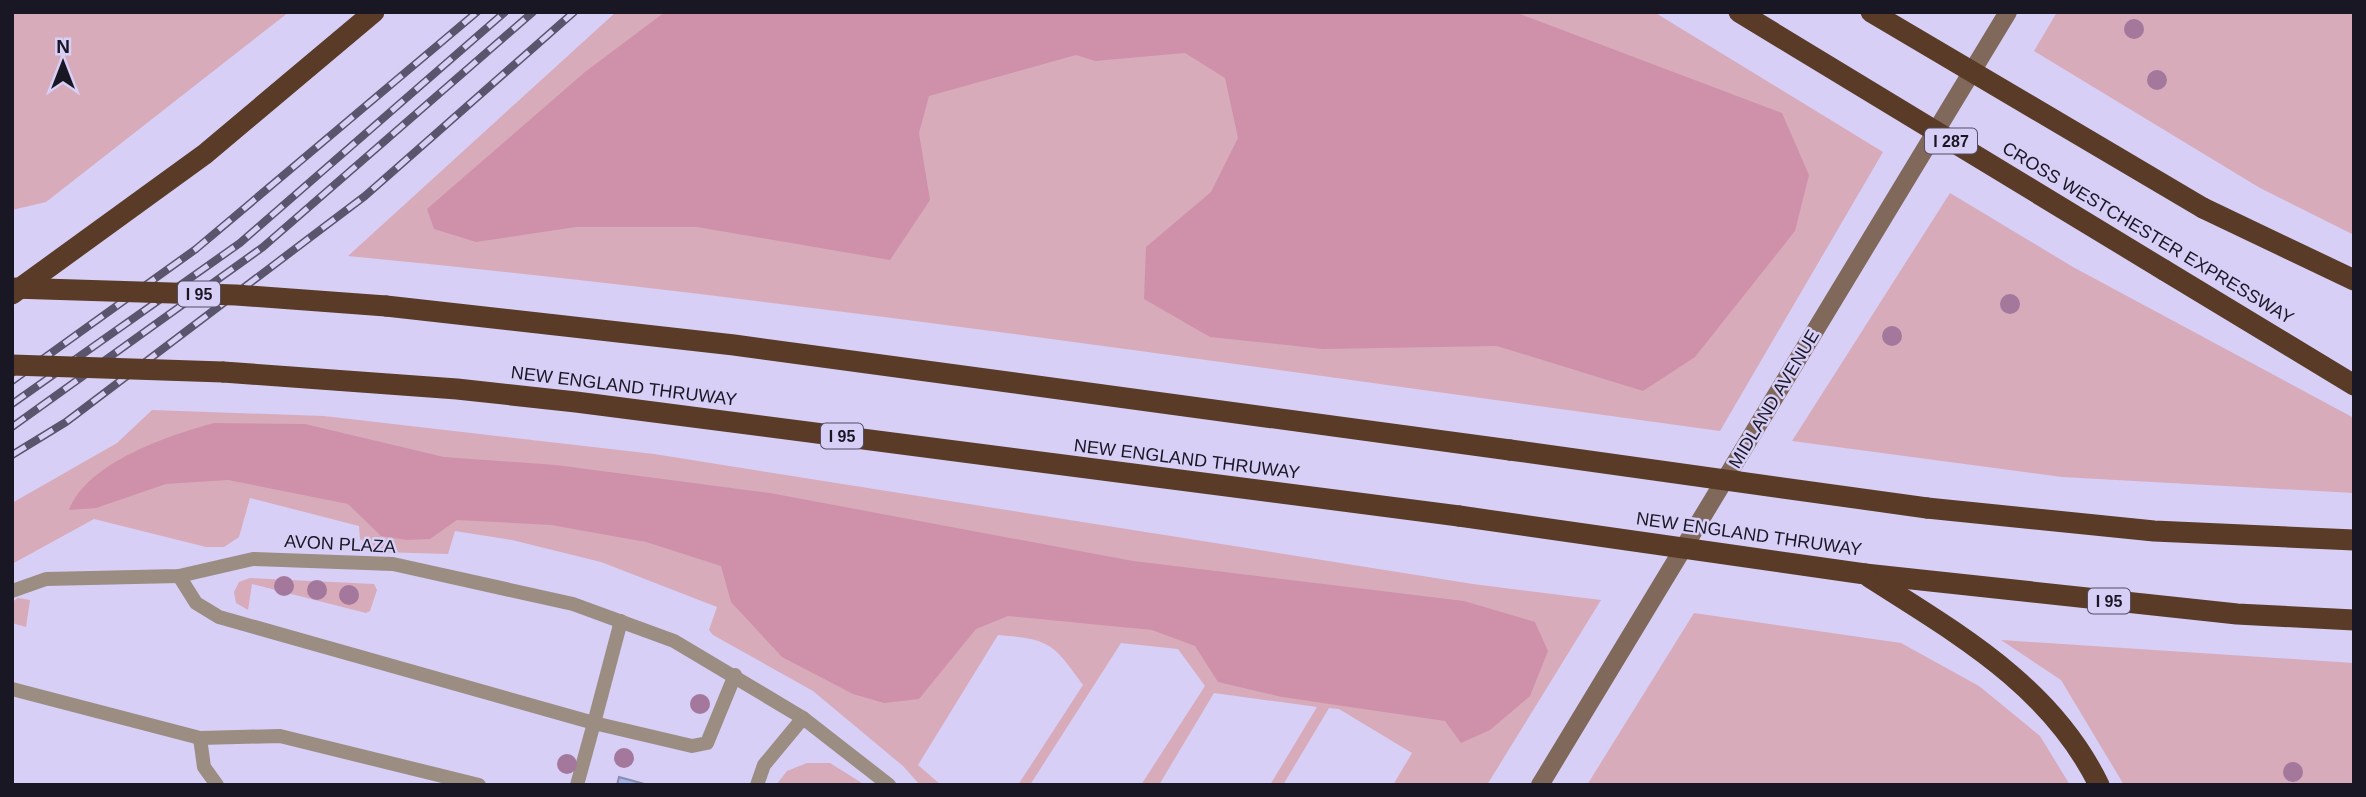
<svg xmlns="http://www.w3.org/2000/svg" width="2366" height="797" viewBox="0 0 2366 797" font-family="Helvetica,sans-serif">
<rect width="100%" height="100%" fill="#d7cff6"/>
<g fill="#d8abbb">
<polygon points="12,12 289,12 46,202 12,210"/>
<path d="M616,12H1654L1883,152L1720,431C1264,369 807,300 348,256Z"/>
<polygon points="2057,12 2354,12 2354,235 2260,188 2034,51"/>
<polygon points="1950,193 2073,267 2354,418 2354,493 2062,477 1792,441"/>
<path d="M152,410L324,416L654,454L1473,584L1601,600L1487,785H1393L1412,753L1339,709L1329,708L1283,785H1270L1317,707L1214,693L1159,785H1141L1205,686L1178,649L1121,643L1030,785H1018L1083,685C1053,643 1050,639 998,635L918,765L941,785H920L903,766L813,691L713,635L709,630L717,607L601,562L512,540L455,531L448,554L380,552L360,539L359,526L250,498L239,537L224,547H206L94,519L12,564V503L117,443Z"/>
<polygon points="250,578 374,584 377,590 370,611 366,613 252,584 248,610 236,603 234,592 239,582"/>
<polygon points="18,598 30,600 26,627 12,623 12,602"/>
<polygon points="1694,613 1901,643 1979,686 2040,736 2070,785 1587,785"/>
<polygon points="2001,640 2354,663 2354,785 2124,785 2061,680"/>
<polygon points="807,763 830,763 865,785 776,785 787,771"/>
</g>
<g fill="#cf91a9">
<polygon points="665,12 1515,12 1782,113 1809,175 1795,231 1695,357 1643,391 1497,346 1323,349 1210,337 1144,299 1146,247 1211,192 1238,138 1225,78 1185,53 1095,61 1076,55 929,96 919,133 930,200 890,260 697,227 576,227 476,242 434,229 427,209 585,72"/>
<path d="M214,423L305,424L444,457L556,465L770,493L1133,561L1464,601L1535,622L1548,651L1530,696L1490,730L1461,743L1445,721L1282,697L1218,682L1195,646L1152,630L1008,616L976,629L919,699L884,703L853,694L782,657L731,602L721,566L646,542L551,525L457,520L430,539L407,540L381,536L348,504L228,480L166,484L96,508L69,510C88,462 167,436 214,423Z"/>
</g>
<polygon fill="#a8b4ec" stroke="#858db0" stroke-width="2" points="619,777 648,785 617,785"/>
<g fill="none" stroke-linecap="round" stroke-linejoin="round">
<g stroke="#9c8d83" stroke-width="14">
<polyline points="179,576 196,603 219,617 594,723 621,621"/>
<polyline points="12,591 46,579 179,576 253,559 393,564 573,604 674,641 803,718 889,785"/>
<polyline points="12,689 200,738 280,736 479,785"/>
<polyline points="200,738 204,767 217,785"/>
<polyline points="577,785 594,723 692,746 707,743 735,675"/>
<polyline points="757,785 764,765 803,718"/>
</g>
<polyline stroke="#80695b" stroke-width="18" points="1540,785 2008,12"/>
<g stroke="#593b27" stroke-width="21">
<polyline points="2203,208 2354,280"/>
<polyline points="2164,270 2354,385"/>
<polyline points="12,294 205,154 374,12"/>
<polyline points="386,306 734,345 1510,450"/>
<polyline points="223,372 457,389 576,402 1459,516"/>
<polyline points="1927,508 2154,531 2354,540"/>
<polyline points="1865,574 2237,614 2354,620"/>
<path d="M1869,577C1958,634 2051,686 2099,785"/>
</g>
<defs>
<g id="rail">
<polyline points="12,381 196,249 477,12"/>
<polyline points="12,404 240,243 505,12"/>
<polyline points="12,427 263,247 533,12"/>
<polyline points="12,455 66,422 365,196 574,12"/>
</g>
</defs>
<use href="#rail" stroke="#5a556c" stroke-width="8"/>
<use href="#rail" stroke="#d7cff6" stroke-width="5" stroke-dasharray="16" stroke-linecap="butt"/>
<g stroke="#593b27" stroke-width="21">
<polyline points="1739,12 2164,270"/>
<polyline points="1871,12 2203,208"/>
<polyline points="12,288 236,295 386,306"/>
<polyline points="12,365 223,372"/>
<polyline points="1510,450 1927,508"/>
<polyline points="1459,516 1865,574"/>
</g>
</g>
<g fill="#a4789c">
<circle cx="2134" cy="29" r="10"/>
<circle cx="2157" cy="80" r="10"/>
<circle cx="2010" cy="304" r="10"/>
<circle cx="1892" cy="336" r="10"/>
<circle cx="284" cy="586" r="10"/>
<circle cx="317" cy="590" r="10"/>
<circle cx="349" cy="595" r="10"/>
<circle cx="700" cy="704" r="10"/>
<circle cx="624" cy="758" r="10"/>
<circle cx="567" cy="764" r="10"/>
<circle cx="2293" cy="772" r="10"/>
</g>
<g text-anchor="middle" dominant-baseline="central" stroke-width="5" stroke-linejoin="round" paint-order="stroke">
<g fill="#d7cff6" stroke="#534e64" stroke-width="2">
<rect x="1925" y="128.5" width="52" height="25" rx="5"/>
<rect x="178" y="281.5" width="42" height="25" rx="5"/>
<rect x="821" y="423.5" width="42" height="25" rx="5"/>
<rect x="2088" y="588.5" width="42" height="25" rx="5"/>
</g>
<g font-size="16" font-weight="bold" fill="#1a1725">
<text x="1951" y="141">I 287</text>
<text x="199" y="294">I 95</text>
<text x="842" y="436">I 95</text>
<text x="2109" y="601">I 95</text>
</g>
<g font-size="18" fill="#1a1725" stroke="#d7cff6">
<text transform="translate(2148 233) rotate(31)">CROSS WESTCHESTER EXPRESSWAY</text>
<text transform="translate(624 386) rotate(7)">NEW ENGLAND THRUWAY</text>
<text transform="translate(1774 399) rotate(-59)">MIDLAND AVENUE</text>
<text transform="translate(1187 459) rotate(7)">NEW ENGLAND THRUWAY</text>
<text transform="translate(1749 534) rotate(8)">NEW ENGLAND THRUWAY</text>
<text transform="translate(340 544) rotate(3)">AVON PLAZA</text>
</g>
</g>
<rect width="2366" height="797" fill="none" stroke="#1a1725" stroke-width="28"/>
<g transform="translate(63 63)" stroke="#d7cff6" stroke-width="5" paint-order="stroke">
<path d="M0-5L12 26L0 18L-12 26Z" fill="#1a1725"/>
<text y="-10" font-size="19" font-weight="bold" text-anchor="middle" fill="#1a1725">N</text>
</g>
</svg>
